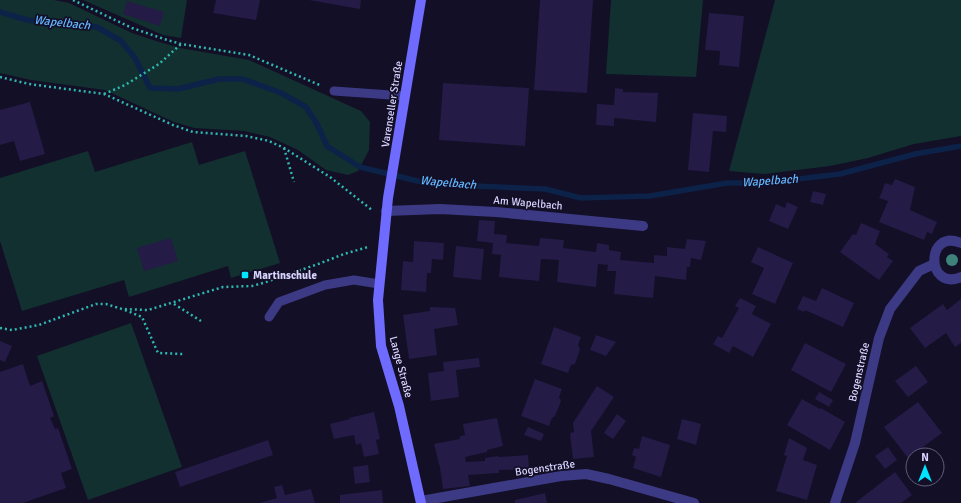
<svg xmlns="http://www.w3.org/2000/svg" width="961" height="503" viewBox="0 0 961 503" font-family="Signika,sans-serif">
<rect width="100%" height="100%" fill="#130f26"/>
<g fill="#12302f">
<polygon points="0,0 54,0 69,3 132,33 156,41 180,48 249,60 361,111 370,122 369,150 358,171 348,175 326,170 298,150 270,137 244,131 194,128 174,122 105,90 31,80 0,73"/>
<polygon points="83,0 187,0 181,38 163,35"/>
<polygon points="611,0 703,0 696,77 606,74"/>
<polygon points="775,0 961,0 961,136 914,144 868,158 830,166 765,174 729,171"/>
<polygon points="192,142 199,165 245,151 280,263 231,278 228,266 129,297 124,280 22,311 0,241 0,178 88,151 95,172"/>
<polygon points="131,323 182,467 88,500 37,356"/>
</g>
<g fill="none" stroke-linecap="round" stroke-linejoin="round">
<polyline stroke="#0c2248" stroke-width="5.5" points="0,12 27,20 97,27 121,41 135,58 150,88 178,89 219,79 243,79 281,93 306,107 317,124 327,146 360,167 430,184 545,189 581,198 650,196 727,183 764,183 840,174 915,154 961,146"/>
</g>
<g fill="#241b47">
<polygon points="216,0 260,0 256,20 213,13"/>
<polygon points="309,0 361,0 360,9"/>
<polygon points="540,0 593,0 587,93 534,90"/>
<polygon points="127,1 164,12 160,26 123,14"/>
<polygon points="709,13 744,16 739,67 719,65 720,51 705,50"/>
<polygon points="443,83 529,88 525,146 439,140"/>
<polygon points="615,88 623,89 623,92 658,93 656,122 614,118 614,126 596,125 597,104 614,105"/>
<polygon points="30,102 45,154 20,161 14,141 0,145 0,110"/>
<polygon points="693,113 727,116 726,132 713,131 709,172 688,170"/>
<polygon points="895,179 915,187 910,210 937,222 932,234 927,232 924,240 879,222 888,201 879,198 881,194 885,183 892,185"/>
<polygon points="813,191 826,194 823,205 810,202"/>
<polygon points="787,202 798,207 788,229 769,221 776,204 785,208"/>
<polygon points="479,220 495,221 494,234 507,235 506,243 539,246 540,238 564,240 563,248 596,252 597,243 609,245 609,250 621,252 620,260 654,263 654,255 667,256 667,247 685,249 687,239 706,241 701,260 691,258 690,267 687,267 686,280 655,276 653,298 614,294 616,271 607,271 608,265 598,264 596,287 557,282 559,260 541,259 539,281 499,277 501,255 492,254 493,243 477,241"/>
<polygon points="861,223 880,231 875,244 889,254 887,257 893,261 879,280 840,252 853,234 856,235"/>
<polygon points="171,238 178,261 144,271 137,248"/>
<polygon points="414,241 444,243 443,260 432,259 431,273 427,273 426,292 401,290 403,261 413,262"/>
<polygon points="456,246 484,249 481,280 453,277"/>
<polygon points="758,247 793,263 775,304 752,294 764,268 751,262"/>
<polygon points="822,288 854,303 843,327 805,310 804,312 797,309 803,296 816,301"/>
<polygon points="740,298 756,306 752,314 771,324 753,357 733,346 729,353 713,344 718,336 722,338 739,308 735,306"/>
<polygon points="961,299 961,343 955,347 946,333 925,348 910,328 943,304 947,310"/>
<polygon points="430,307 455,308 458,325 434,329 437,355 409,359 403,315 430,311"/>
<polygon points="554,327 581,337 578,345 580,349 575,364 571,365 568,373 541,364"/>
<polygon points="596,335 616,342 606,356 590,350"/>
<polygon points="0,341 12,346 5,362 0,360"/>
<polygon points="805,343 846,364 831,392 791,370"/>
<polygon points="479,358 480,367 456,370 459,397 431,401 428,373 444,371 443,362"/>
<polygon points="23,364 30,386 42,381 54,416 50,418 55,429 58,428 72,469 61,473 66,488 23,503 0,503 0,372"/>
<polygon points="916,366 928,382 908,397 895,381"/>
<polygon points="535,379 562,389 559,397 561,401 555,416 552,418 549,426 521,416"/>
<polygon points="597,386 614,397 591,431 594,457 573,459 570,433 574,432 573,423"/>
<polygon points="819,392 833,400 829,407 815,399"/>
<polygon points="802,399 820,409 821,408 845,422 830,450 787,425"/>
<polygon points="918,402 942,433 908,458 884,427"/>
<polygon points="374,412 380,439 376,440 379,454 364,457 361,443 356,445 354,435 334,439 330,424 350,419 349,418"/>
<polygon points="617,414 626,421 613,439 604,433"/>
<polygon points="497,418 503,446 487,450 487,452 465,457 466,462 485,461 485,458 498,456 499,457 528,455 529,469 499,470 499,473 468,475 470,486 443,489 440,468 434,444 460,439 460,436 465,435 463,424"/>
<polygon points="682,419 701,424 696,445 677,439"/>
<polygon points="528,427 544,434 541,441 524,435"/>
<polygon points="642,436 670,445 661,477 633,468 636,457 632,455 634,448 639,449"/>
<polygon points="789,438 807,448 803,460 817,465 807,500 776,491 787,456 784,455"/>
<polygon points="268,440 273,455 180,487 175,472"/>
<polygon points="888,447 897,460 885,469 875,456"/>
<polygon points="368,465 370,482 355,484 353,467"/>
<polygon points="895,472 912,495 901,503 855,503"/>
<polygon points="282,485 285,495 311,489 315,503 260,503 277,498 274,487"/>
<polygon points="382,490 383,503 340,503 340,495"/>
<polygon points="545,493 547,503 515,503 515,500"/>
</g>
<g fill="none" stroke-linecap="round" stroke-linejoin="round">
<g stroke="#2fb8b0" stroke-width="2.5" stroke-dasharray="2 3" stroke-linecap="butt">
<polyline points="73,0 132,28 164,39 181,44 249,55 322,86"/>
<polyline points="0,77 29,84 104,94 173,125 193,132 246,136 269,141 284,148 330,177 372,210"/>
<polyline points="104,94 125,85 159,64 181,44"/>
<polyline points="284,148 294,182"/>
<polyline points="174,304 201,321"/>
<polyline points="125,310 142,317 158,353 183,354"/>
<polyline points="0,328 12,330 39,325 96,304 106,304 122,309 148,310 223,287 252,286 263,283 321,263 344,254 368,247 368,245"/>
</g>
<g stroke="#3d3a85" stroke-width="9">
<polyline points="334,91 405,96"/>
<polyline points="269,317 279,302 325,285 354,280 379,284"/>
</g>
<g stroke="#3d3a85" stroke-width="10">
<polyline points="386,211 440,209 496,212 643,226"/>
<path d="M961,243C925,228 926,292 961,277"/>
<polyline points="421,501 561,476 586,474 609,479 694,503"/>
<polyline points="835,503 855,443 879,338 890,309 919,271 934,264"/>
</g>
<polyline stroke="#6f6bff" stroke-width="10" points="421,0 388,198 378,300 381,346 399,406 421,503"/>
</g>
<circle fill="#3d827b" cx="952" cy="260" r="6"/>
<rect fill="#00e5ff" stroke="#130f26" stroke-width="1.5" x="241" y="271" width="8" height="8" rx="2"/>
<g text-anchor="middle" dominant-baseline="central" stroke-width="3.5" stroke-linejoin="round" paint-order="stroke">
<g font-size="11" fill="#d9d4ff" stroke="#130f26">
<text transform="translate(392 104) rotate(-81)">Varenseller Straße</text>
<text transform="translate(528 203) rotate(5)">Am Wapelbach</text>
<text transform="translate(401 367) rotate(75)">Lange Straße</text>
<text transform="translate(859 372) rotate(-77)">Bogenstraße</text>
<text transform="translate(545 468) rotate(-8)">Bogenstraße</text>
</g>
<g font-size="11" font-weight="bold" fill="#d9d4ff" stroke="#130f26" text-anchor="start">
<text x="253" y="275">Martinschule</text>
</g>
<g font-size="12" font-style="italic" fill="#62b6ff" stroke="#130f26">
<text transform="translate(62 23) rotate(6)">Wapelbach</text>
<text transform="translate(770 181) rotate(-4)">Wapelbach</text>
<text transform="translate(448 183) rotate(5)">Wapelbach</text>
</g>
</g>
<g transform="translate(925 467)"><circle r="19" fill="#130f26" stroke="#625e7d"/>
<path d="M0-3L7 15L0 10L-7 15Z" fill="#00e5ff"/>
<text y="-6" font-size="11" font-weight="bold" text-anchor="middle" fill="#d9d4ff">N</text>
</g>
</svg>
